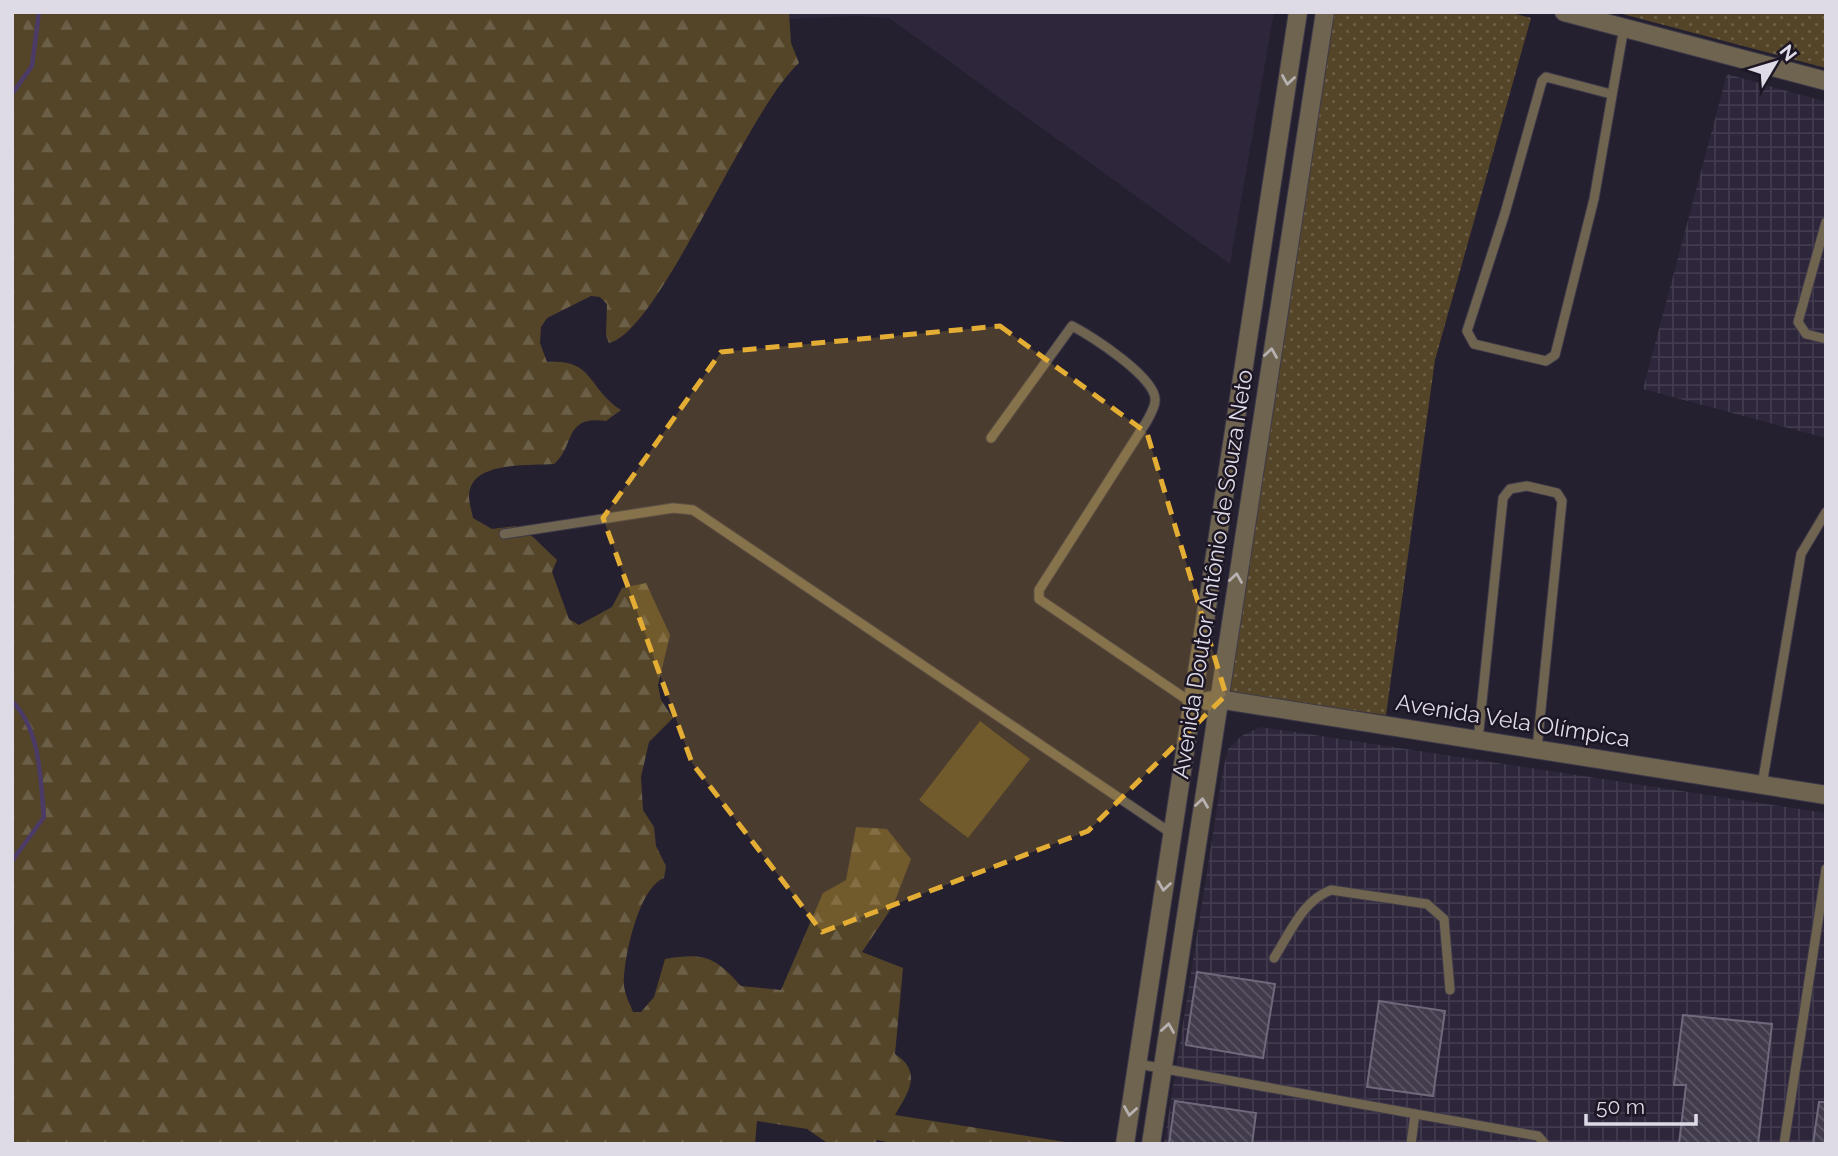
<svg xmlns="http://www.w3.org/2000/svg" width="1838" height="1156" viewBox="0 0 1838 1156" font-family="Raleway,sans-serif">
<defs>
<pattern id="industrial-grid" width="8" height="8" patternUnits="userSpaceOnUse" patternTransform="scale(1.75)"><rect width="8" height="8" fill="#2e263b"/><path d="M0 4h8M4 0v8" fill="none" stroke="#423b4e"/></pattern>
<pattern id="grass-dots" width="8" height="8" patternUnits="userSpaceOnUse" patternTransform="scale(1.75)"><rect width="8" height="8" fill="#544529"/><path d="M2 2h.1M6 6h.1" fill="none" stroke="#6c5f48" stroke-width="1.8" stroke-linecap="round"/></pattern>
<pattern id="forest-firs" width="22" height="20" patternUnits="userSpaceOnUse" patternTransform="scale(1.75)"><rect width="22" height="20" fill="#544529"/><path d="M5 1l3.5 6h-7zM16 11l3.5 6h-7z" fill="#6c5f48"/></pattern>
<pattern id="building-back-hatch" width="6" height="6" patternUnits="userSpaceOnUse" patternTransform="scale(1.75)"><rect width="6" height="6" fill="#413b4c"/><path d="M-1 5l2 2M0 0l6 6M5-1l2 2" fill="none" stroke="#5c5766"/></pattern>
</defs>
<rect width="100%" height="100%" fill="#25202f"/>
<polygon fill="#2e263b" points="788,12 1274,12 1230,264 889,18 856,16 789,19"/>
<g fill="url(#industrial-grid)">
<polygon points="1727,74 1826,102 1826,438 1643,389"/>
<polygon points="1261,727 1826,813 1826,1144 1164,1144 1223,770 1228,749 1243,735"/>
</g>
<g fill="url(#grass-dots)">
<polygon points="1334,12 1508,12 1531,18 1435,360 1386,715 1225,693"/>
<polygon points="1615,12 1826,12 1826,68"/>
</g>
<path fill="url(#forest-firs)" d="M12,12H789L791,43L799,63C746,111 660,331 609,343L606,335L607,304L600,297L591,296L547,318L541,327L540,343L547,362C594,358 587,388 621,410L606,421C563,415 576,445 554,464C529,466 470,460 469,496C469,503 472,512 473,518L492,529L515,526L533,537L557,560L552,572L569,619L579,625L612,607L622,588L646,583L670,635L658,685L661,700L673,718L649,742L641,777L643,810L654,827L656,846L666,866L664,878C638,888 623,961 624,986C625,995 630,1004 633,1012H641L654,997L665,959C705,952 715,957 741,986L781,990L823,893L846,880L856,827L887,829L911,859L893,906L862,952L903,968L895,1054C924,1073 907,1094 895,1115L1078,1144H897L877,1140L874,1144H829L807,1129L757,1121L755,1144H12Z"/>
<g fill="#544529">
<polygon points="12,12 20,12 32,66 12,94"/>
<polygon points="980,721 1030,759 968,838 919,800"/>
</g>
<g fill="none" stroke-linecap="round" stroke-linejoin="round">
<g stroke="#4b3b66" stroke-width="4.5">
<polyline points="12,94 32,66 39,12"/>
<path d="M12,701C41,731 40,777 44,817L12,861"/>
</g>
</g>
<g fill="url(#building-back-hatch)" stroke="#6f697b" stroke-width="2">
<polygon points="1197,972 1275,984 1263,1058 1186,1045"/>
<polygon points="1379,1001 1445,1011 1433,1096 1367,1087"/>
<polygon points="1683,1015 1772,1024 1758,1144 1679,1144 1686,1085 1674,1085"/>
<polygon points="1175,1101 1256,1113 1252,1144 1169,1144"/>
<polygon points="1819,1102 1826,1102 1826,1144 1813,1144"/>
</g>
<g fill="none" stroke-linecap="round" stroke-linejoin="round">
<defs>
<g id="service">
<polyline points="1611,94 1546,77 1542,81 1505,213 1467,331 1474,344 1546,361 1555,355 1594,199 1624,27"/>
<polyline points="1826,222 1798,322 1806,334 1826,339"/>
<path d="M991,438L1072,326C1092,336 1158,379 1155,401C1155,407 1150,415 1147,421L1039,590V599L1192,703"/>
<polyline points="504,534 673,508 693,510 1171,833"/>
<polyline points="1478,740 1503,498 1510,489 1527,486 1557,493 1562,501 1537,748"/>
<polyline points="1762,785 1801,554 1826,512"/>
<path d="M1274,958C1290,933 1303,900 1331,890L1427,904L1444,919L1450,990"/>
<polyline points="1138,1064 1538,1136 1545,1144"/>
<polyline points="1411,1144 1415,1114"/>
<polyline points="1784,1144 1826,869"/>
</g>
<g id="minor">
<polyline points="1564,12 1826,81"/>
<polyline points="1207,701 1218,699 1826,795"/>
<polyline points="1125,1144 1298,12"/>
<polyline points="1151,1144 1325,12"/>
</g>
</defs>
<use href="#service" stroke="#3f3a49" stroke-width="11"/>
<use href="#minor" stroke="#3f3a49" stroke-width="20"/>
<use href="#service" stroke="#6f6450" stroke-width="9"/>
<use href="#minor" stroke="#6f6450" stroke-width="18"/>
</g>
<defs><path id="oneway-chevron" d="M-2-3.5L2.5 0L-2 3.5" fill="none" stroke-width="1.6" stroke-linecap="round" stroke-linejoin="round" transform="scale(1.75)"/></defs>
<g stroke="#b8b1b2">
<use href="#oneway-chevron" transform="translate(1288 80) rotate(99)"/>
<use href="#oneway-chevron" transform="translate(1271 353) rotate(-81)"/>
<use href="#oneway-chevron" transform="translate(1236 578) rotate(-81)"/>
<use href="#oneway-chevron" transform="translate(1202 803) rotate(-82)"/>
<use href="#oneway-chevron" transform="translate(1164 886) rotate(98)"/>
<use href="#oneway-chevron" transform="translate(1168 1028) rotate(-81)"/>
<use href="#oneway-chevron" transform="translate(1130 1111) rotate(99)"/>
</g>
<path fill="#e4ae35" fill-opacity="0.2" stroke="#e4ae35" stroke-width="5" stroke-dasharray="14 9" stroke-linejoin="round" d="M1000,326L1147,433L1226,695L1088,831L822,932L692,763L603,518L721,352Z"/>
<g text-anchor="middle" dominant-baseline="central" stroke-width="5" stroke-linejoin="round" paint-order="stroke">
<g font-size="23" fill="#dfdbe6" stroke="#1c1625">
<text transform="translate(1212 574) rotate(-81)">Avenida Doutor Antônio de Souza Neto</text>
<text transform="translate(1513 720) rotate(9)">Avenida Vela Olímpica</text>
</g>
</g>
<rect width="1838" height="1156" fill="none" stroke="#dfdbe6" stroke-width="28"/>
<g transform="translate(1775 63) rotate(52)" stroke="#1c1625" stroke-width="5" paint-order="stroke">
<path d="M0-5L12 26L0 18L-12 26Z" fill="#dfdbe6"/>
<text y="-10" font-size="19" font-weight="bold" text-anchor="middle" fill="#dfdbe6">N</text>
</g>
<path d="M1586 1114v10h110v-10" fill="none" stroke="#dfdbe6" stroke-width="3.5"/>
<text x="1596" y="1114" font-size="21" fill="#dfdbe6" stroke="#1c1625" stroke-width="5" paint-order="stroke">50 m</text>
</svg>
